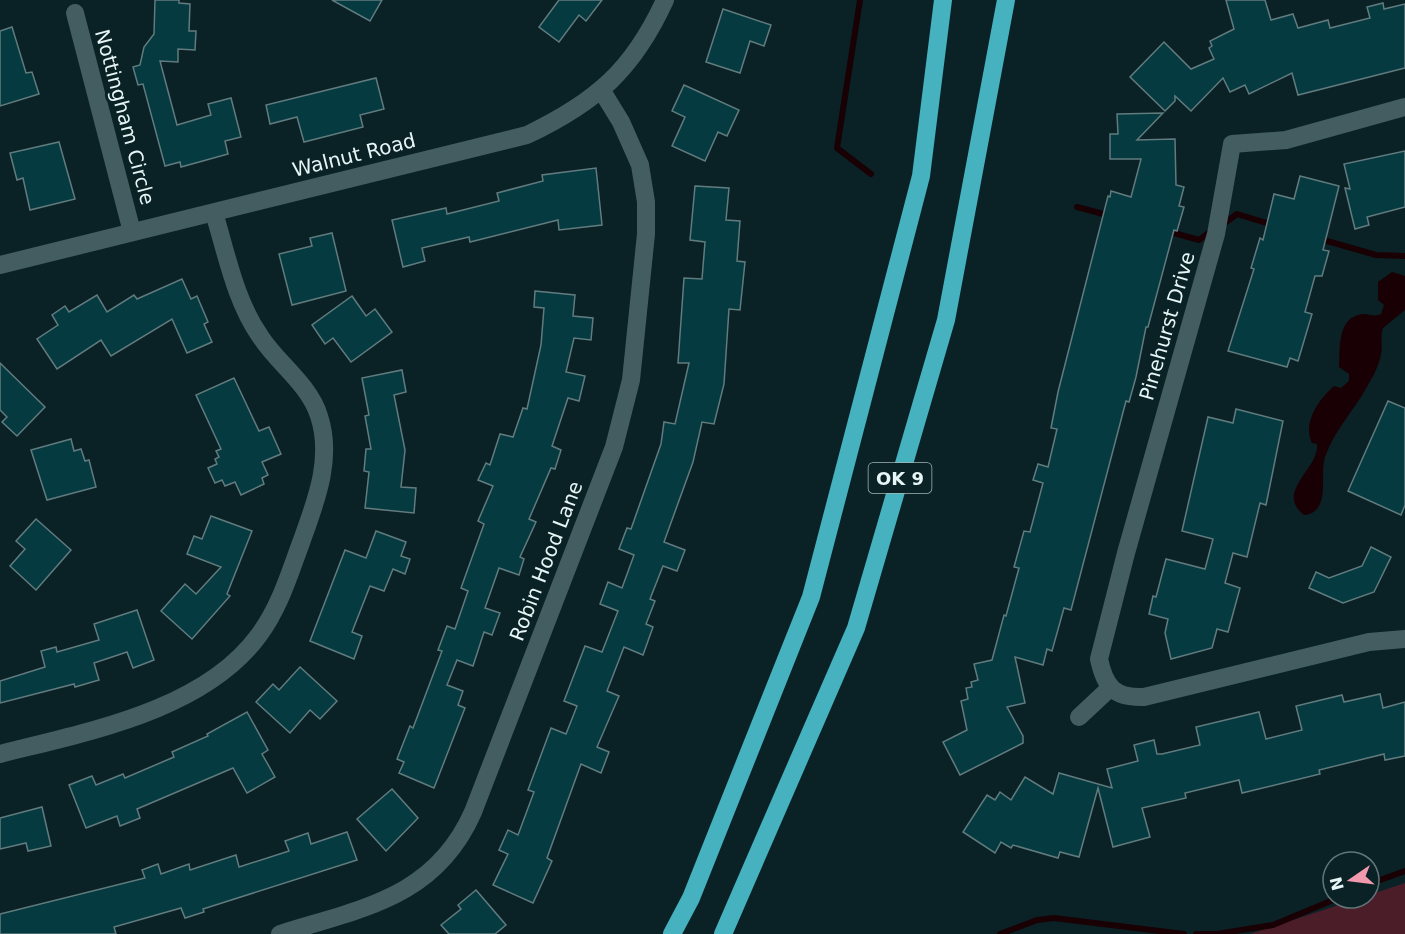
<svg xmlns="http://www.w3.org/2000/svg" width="1405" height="934" viewBox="0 0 1405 934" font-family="'DejaVu Sans',sans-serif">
<rect width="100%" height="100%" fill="#0a2225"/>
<polygon fill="#4a1d29" points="1405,883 1405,934 1250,934 1360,898 1369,898 1369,895"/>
<path fill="#190004" d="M1392,272L1405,276V310L1383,328C1380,337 1383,346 1381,355C1379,365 1373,377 1368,385C1354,411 1335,429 1325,457C1319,475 1332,512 1304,515C1274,492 1320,468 1317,444L1312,443C1302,423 1319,399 1334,386L1341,388L1349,381V374L1339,367C1340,350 1337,321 1358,315C1367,312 1372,318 1381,314L1384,305L1378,300V282Z"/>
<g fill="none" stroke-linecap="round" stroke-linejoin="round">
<g stroke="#190004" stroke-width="6">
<polyline points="860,0 837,148 871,174"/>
<polyline points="1077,207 1111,216"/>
<polyline points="1222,225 1237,214 1273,225"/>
<polyline points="1167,231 1199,240 1213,230"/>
<polyline points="1320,239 1376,255 1405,256"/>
<polyline points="1369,884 1405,871"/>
<polyline points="1000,934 1037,920 1054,918 1184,934"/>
<polyline points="1196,934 1215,934"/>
<polyline points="1217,934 1273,925 1338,898"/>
</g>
</g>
<g fill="#053a40" stroke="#617b7e" stroke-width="1.5">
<polygon points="155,0 179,0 179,3 190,4 189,31 196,31 195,50 178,49 178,62 160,61 177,125 211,115 208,104 231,98 241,137 225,141 228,154 181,167 180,162 165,166 143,84 138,85 133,67 140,65 144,47 154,34"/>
<polygon points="332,0 382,0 370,21"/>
<polygon points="559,0 602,0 586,21 579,15 559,42 539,27"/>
<polygon points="1226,0 1265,0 1271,20 1293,14 1298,28 1328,20 1330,28 1370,18 1367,7 1383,3 1384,9 1405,4 1405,68 1298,95 1292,73 1249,94 1245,85 1230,92 1223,78 1191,111 1175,96 1175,101 1165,111 1130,77 1164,42 1191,69 1214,59 1209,48 1212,46 1210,41 1234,29"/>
<polygon points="723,9 771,25 764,46 750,41 740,73 706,62"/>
<polygon points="12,27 26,73 32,72 39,94 0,106 0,31"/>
<polygon points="376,78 384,109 360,115 363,127 304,142 297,117 270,124 266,105"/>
<polygon points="684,85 739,110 727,136 718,132 705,161 672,146 685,117 672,111"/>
<polygon points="1163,113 1137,140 1175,139 1176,185 1184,187 1179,206 1184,207 1177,231 1174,230 1148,327 1146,327 1136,377 1129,402 1126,401 1071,610 1064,608 1052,651 1047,649 1043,665 1015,657 1025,703 1007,707 1023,736 1023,743 960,775 943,742 967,730 961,701 968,699 966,688 972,687 971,682 978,680 974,664 992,660 1004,615 1006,616 1019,568 1014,567 1024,531 1030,532 1043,483 1033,480 1038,464 1048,467 1057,429 1051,428 1058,392 1108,196 1110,197 1111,191 1131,197 1141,159 1110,159 1110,134 1118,134 1117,114"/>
<polygon points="59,142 75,199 30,210 23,178 17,180 10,153"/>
<polygon points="1405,151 1405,207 1367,217 1369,225 1355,229 1345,188 1350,189 1344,164"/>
<polygon points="596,168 602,225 559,230 558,220 470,242 469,237 422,248 425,261 403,267 392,220 446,208 447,214 499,201 497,193 543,181 542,175"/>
<polygon points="1300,176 1339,186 1323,250 1329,251 1322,276 1315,276 1305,312 1312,314 1298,361 1290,358 1287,367 1228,351 1254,269 1251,268 1260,238 1263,240 1274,194 1294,199"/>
<polygon points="695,186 729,188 726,220 740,221 737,261 745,262 740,310 729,309 724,384 714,424 702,422 693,462 664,542 685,550 677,571 663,566 650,599 655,601 646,624 653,627 643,655 624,647 607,691 619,696 597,747 609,752 601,773 581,764 547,858 552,861 533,903 493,885 508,854 499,850 508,830 518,835 534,792 528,790 551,728 566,734 577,706 564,701 585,646 602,652 618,611 600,604 608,582 622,588 634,555 619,549 627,528 631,529 661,444 664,422 675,424 689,363 678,363 684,278 702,279 705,242 690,240"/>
<polygon points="332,233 346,291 292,305 279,254 312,246 310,238"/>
<polygon points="182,279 191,299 197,296 208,322 204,324 212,342 187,353 172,319 111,356 101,340 57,369 37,339 58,325 52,315 65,306 69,312 97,295 107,312 134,295 137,299"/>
<polygon points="535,291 575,295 573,316 593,318 591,340 574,338 566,372 585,376 579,401 568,398 552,446 561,450 555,469 551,468 529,519 536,522 520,557 524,559 519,575 499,568 485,608 500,613 492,635 484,632 473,666 457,660 447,685 463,691 458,705 465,708 434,788 399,773 404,762 397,759 410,726 413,728 442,651 438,650 447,626 455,629 468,591 461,588 484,524 478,521 493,486 478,480 486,463 490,465 500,434 513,437 523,408 527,409 541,345 544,308 534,307"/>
<polygon points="352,296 366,316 375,309 392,332 351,362 333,338 325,344 312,325"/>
<polygon points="0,363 45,407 17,436 2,422 7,417 0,410"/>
<polygon points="402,370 406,392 394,395 405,450 401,487 416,488 414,513 365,508 369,472 364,471 366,449 371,449 365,416 369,415 362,378"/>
<polygon points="234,378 259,431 269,427 281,454 262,462 268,475 262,478 264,484 241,495 235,482 225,486 222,480 215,483 208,468 217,464 215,459 219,457 216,451 221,449 196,395"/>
<polygon points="1388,401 1405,408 1405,505 1401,515 1348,491"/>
<polygon points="1236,409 1283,421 1266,505 1260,503 1247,557 1233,553 1225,583 1240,588 1228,632 1217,629 1212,648 1171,659 1165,633 1168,619 1149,614 1153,596 1156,597 1166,559 1205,569 1213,539 1182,531 1208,417 1233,423"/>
<polygon points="71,439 74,451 81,449 85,461 89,460 96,487 47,500 31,450"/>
<polygon points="211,516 252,531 227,594 230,596 192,639 161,611 185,584 196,594 221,567 187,554 194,536 202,539"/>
<polygon points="36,519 71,550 36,590 10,566 25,549 16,541"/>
<polygon points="376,531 406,542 401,556 410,559 405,574 393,569 384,591 370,586 352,632 362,636 354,659 310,641 345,550 366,558"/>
<polygon points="1371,547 1391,557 1374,592 1343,603 1309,588 1316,572 1329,578 1362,566"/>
<polygon points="137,610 154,660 133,668 127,652 94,663 99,680 75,687 74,684 0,703 0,681 45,667 41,651 56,647 57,652 99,640 94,624"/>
<polygon points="300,667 337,701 320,719 310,710 290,733 256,702 273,684 279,690"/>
<polygon points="1380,694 1383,708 1405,702 1405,756 1385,760 1384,754 1319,770 1320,774 1242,793 1239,780 1185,793 1186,798 1142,808 1150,837 1113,847 1098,788 1079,857 1060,852 1058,858 1013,845 1011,848 1001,842 995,853 963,832 987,795 995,800 1000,792 1011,800 1025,777 1053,794 1059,773 1112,788 1107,769 1138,761 1134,745 1154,740 1157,754 1162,754 1200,745 1196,727 1259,712 1266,739 1302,730 1296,706 1342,695 1344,702"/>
<polygon points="247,712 268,750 262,754 275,777 247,793 233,768 137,809 140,818 120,826 117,816 86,828 69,785 92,776 96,785 123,774 125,778 174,757 172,752 208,736 207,734"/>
<polygon points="392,789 418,818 386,851 357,819"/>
<polygon points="42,807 51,846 28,851 26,843 0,849 0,818"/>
<polygon points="347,832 357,860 203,909 204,912 185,918 181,908 114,927 116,934 0,934 0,914 145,878 142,870 158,864 161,874 189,864 190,870 236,855 239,867 289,851 285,841 308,833 311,844"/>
<polygon points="476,890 506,925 495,934 449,934 441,925 461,909 458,905"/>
</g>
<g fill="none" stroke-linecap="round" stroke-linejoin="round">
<g stroke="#445d60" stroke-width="18">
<polyline points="75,13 132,232"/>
<path d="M1405,107L1286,140L1232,144L1216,234L1126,553L1099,659C1105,687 1114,698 1144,697L1369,642L1405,639"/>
<path d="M0,265L527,135C596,102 633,70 665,0"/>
<polyline points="1079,717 1110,688"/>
<path d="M0,754C86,732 204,711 259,635C280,607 290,572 302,540C316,501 333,458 319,416C309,384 278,364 260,336C235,300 227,255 214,213"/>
<path d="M280,934C362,908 435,898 473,812L614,447L631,380L646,234V202L640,165L621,122L602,91"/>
</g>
<g stroke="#46b1bf" stroke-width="18">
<polyline points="672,934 691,898 811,597 921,176 943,0"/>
<polyline points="723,934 856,628 946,320 1006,0"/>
</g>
</g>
<g text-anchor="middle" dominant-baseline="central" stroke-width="6" stroke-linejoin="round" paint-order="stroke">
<rect fill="#0a2225" stroke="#a4b6b7" stroke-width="1.5" x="868.5" y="463" width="63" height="30" rx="4.5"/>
<g font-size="18" font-weight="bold" fill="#e6f5f6">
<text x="900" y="478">OK 9</text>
</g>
<g font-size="20" fill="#e6f5f6" stroke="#0a2225">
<text transform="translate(125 117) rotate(75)">Nottingham Circle</text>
<text transform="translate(354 155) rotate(-14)">Walnut Road</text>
<text transform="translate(1167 326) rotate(-74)">Pinehurst Drive</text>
<text transform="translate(546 561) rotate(-69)">Robin Hood Lane</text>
</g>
</g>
<g transform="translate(1351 880) rotate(256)"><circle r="28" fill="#0a2225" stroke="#627679" stroke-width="1.5"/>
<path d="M0-4.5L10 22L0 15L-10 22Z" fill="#f29aad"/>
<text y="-9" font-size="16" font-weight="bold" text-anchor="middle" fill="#e6f5f6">N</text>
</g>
</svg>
